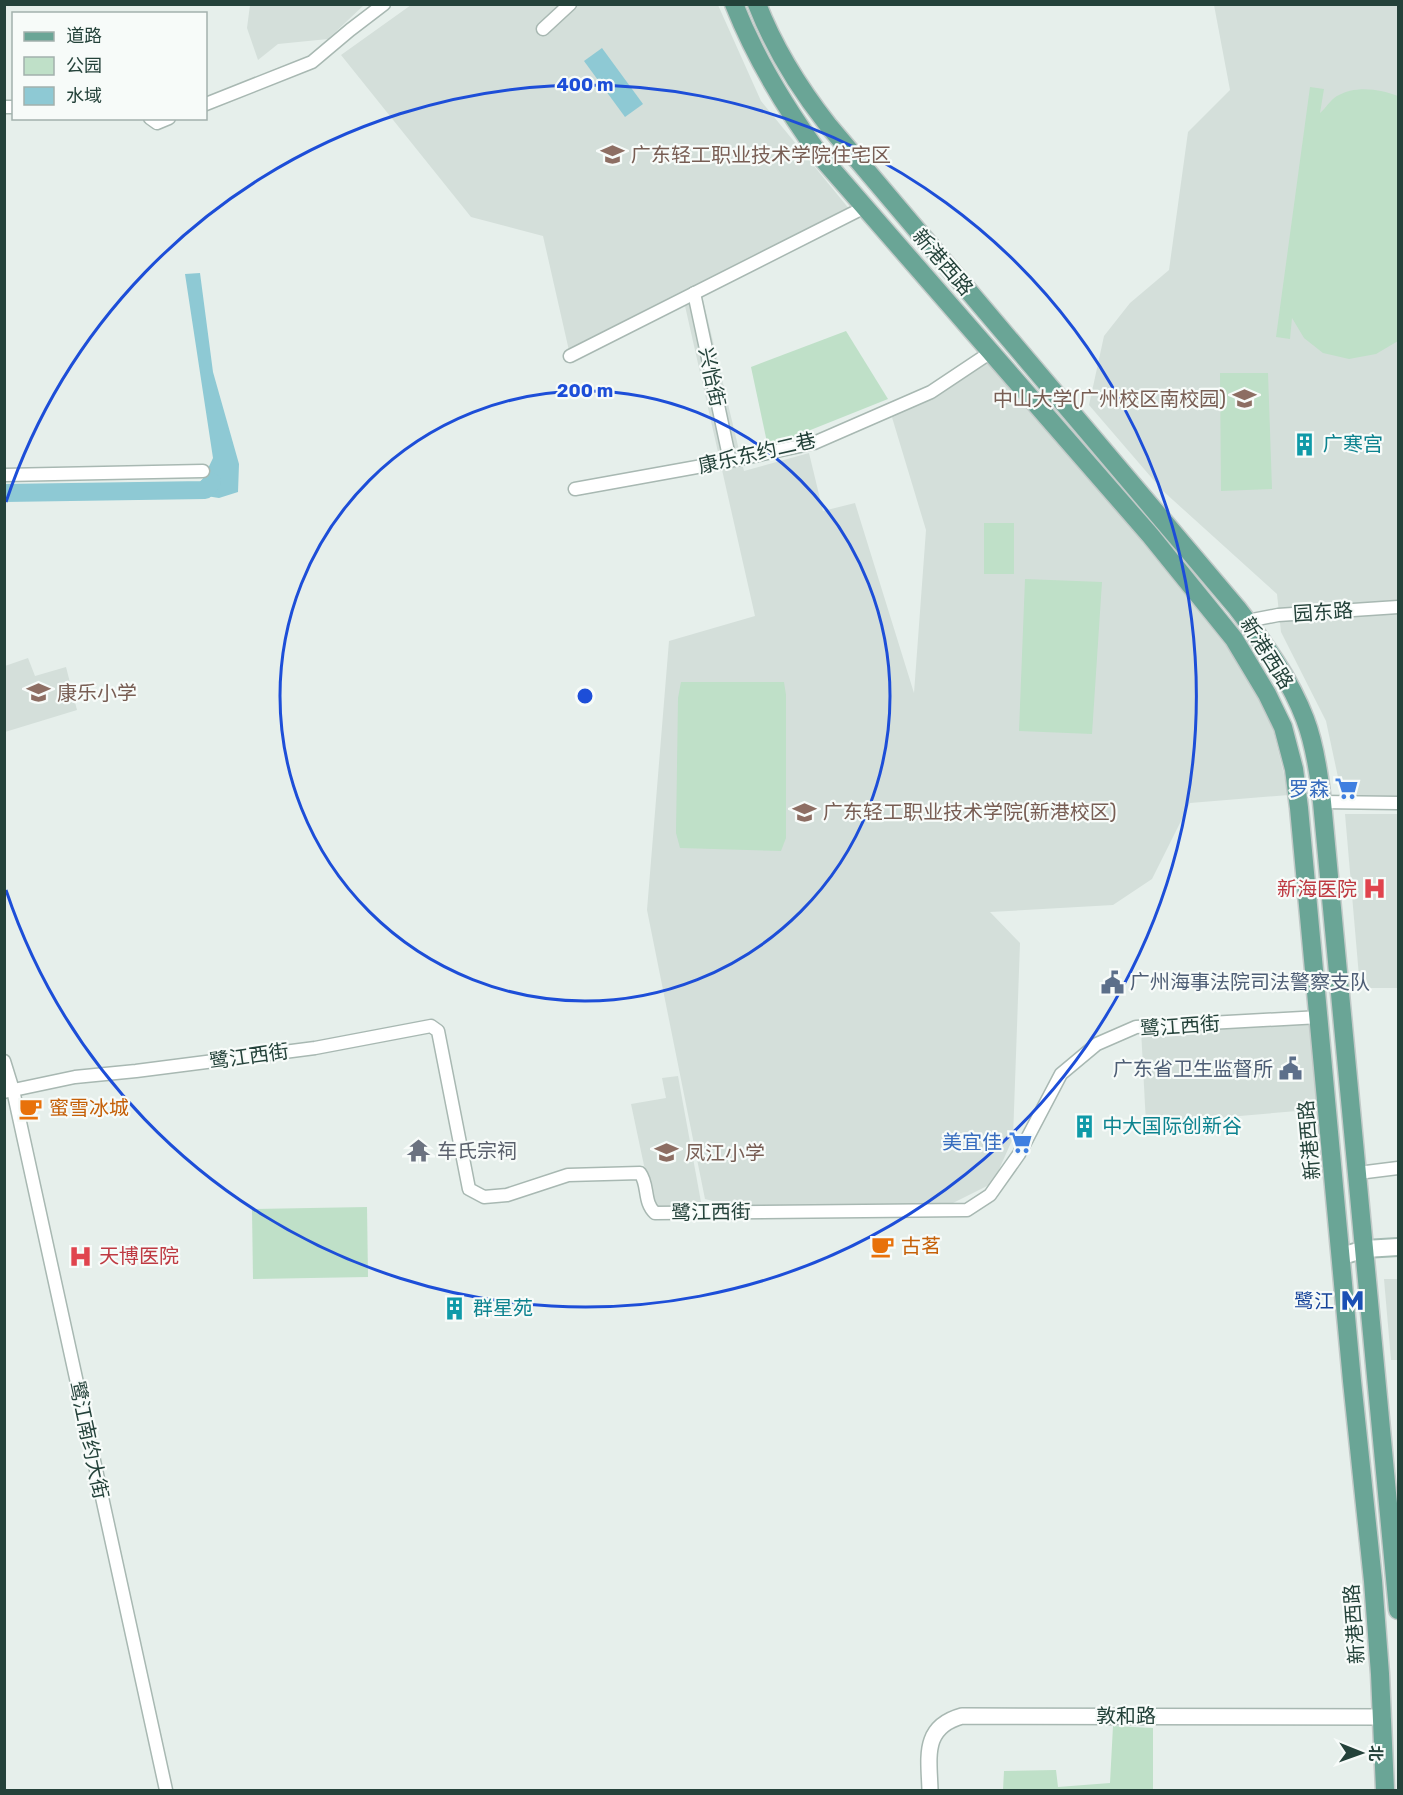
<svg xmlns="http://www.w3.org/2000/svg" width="1403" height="1795" viewBox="0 0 1403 1795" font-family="Rubik,'Noto Sans SC',sans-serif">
<rect width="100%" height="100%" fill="#e6efeb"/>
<g fill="#d4dfda">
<polygon points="250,5 250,4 364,5 328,39 278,44 258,60 247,28"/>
<polygon points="411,5 718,5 761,101 850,210 700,287 744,471 809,453 823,511 855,503 914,693 926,530 891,414 987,358 1229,643 1266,701 1289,795 1190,803 1152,879 1113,905 990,912 1020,943 1013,1138 993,1183 947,1206 760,1213 705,1199 647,910 669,641 755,616 683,297 570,355 543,236 471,217 341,55"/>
<polygon points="1214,5 1398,5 1398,800 1342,796 1326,721 1281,632 1277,594 1163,491 1089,405 1104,336 1130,303 1169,270 1188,132 1230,90"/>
<polygon points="28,658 35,676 66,667 77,710 5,732 5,666"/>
<polygon points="1345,814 1398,814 1398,988 1360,988"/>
<polygon points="1314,1019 1321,1109 1146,1124 1141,1029"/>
<polygon points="678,1076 701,1202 659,1209 653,1208 631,1104 666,1098 662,1078"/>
<polygon points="1384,1279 1398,1279 1398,1360 1391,1360"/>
</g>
<g fill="#bfe0c8">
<path d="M1310,87L1324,89L1320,113C1326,108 1331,99 1337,96C1355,85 1381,89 1398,96V341L1376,354L1349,359L1323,353L1304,338L1292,318L1290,339L1276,337Z"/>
<polygon points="846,331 888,399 768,447 751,367"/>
<polygon points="1220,373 1268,373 1272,489 1221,491"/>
<rect x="984" y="523" width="30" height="51"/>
<polygon points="1025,579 1102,582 1092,734 1019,731"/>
<polygon points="681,682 784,682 786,695 786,838 781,851 680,848 676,833 678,698"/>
<polygon points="367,1207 368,1277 253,1279 252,1209"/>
<polygon points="1113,1726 1153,1728 1153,1790 1003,1790 1004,1771 1056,1770 1058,1787 1110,1783"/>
</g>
<g fill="#8ec9d4">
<polygon points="602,48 643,104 625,117 584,61"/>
<polygon points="200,273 213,372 239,464 238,492 219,498 187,493 203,479 213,458 185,274"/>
</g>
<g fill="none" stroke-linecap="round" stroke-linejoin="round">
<polyline stroke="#8ec9d4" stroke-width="18" points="4,493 205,490 212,482"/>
<defs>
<g id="minor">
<polyline points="543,29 570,4"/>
<polyline points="206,104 312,62 350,30 384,4"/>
<polyline points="4,107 14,107"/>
<polyline points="150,118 157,123 169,118"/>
<polyline points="694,293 730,461"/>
<polyline points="570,356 865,207"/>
<polyline points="4,475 203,471"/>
<polyline points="575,489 730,461 814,443 931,392 991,352"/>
<polyline points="1247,621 1278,615 1398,607"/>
<polyline points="1322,802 1398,803"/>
<polyline points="4,1061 13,1090 166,1790"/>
<path d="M4,1092L75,1077L136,1071L315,1048L431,1026L438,1031L469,1189L484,1197L507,1195L568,1175L640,1173C649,1185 643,1202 655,1213L967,1210L990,1195L1019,1154L1061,1074L1097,1044L1136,1027L1320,1017"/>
<polyline points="1358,1173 1398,1168"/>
</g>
<path id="tertiary" d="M930,1790C929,1757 922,1727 962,1716L1383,1717"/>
<polyline id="secondary" points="1342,1256 1365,1249 1398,1247"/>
<g id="primary">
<path d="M734,4C756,60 786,109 822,158L1150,535L1234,639L1267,694L1283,727L1294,769L1299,808L1352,1381L1373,1581L1380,1674L1385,1790"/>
<path d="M757,4C774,48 799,88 828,125L1237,608C1263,642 1290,679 1305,719C1315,745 1319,774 1322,802L1398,1610"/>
</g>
</defs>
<use href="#minor" stroke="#a8b8b2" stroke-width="15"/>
<use href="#tertiary" stroke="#a8b8b2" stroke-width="18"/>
<use href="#secondary" stroke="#a4bbb3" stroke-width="20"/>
<use href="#primary" stroke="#c2cac8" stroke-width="21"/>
<use href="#minor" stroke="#fff" stroke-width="12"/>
<use href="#tertiary" stroke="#fff" stroke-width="15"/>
<use href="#secondary" stroke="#fff" stroke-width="16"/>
<use href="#primary" stroke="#6aa596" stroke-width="18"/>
</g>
<g fill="none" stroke="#1d4ed8" stroke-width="3">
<circle cx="585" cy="696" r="305"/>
<path d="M6 502A611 611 0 1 1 6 890"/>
</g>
<defs>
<symbol id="university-bare" viewBox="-9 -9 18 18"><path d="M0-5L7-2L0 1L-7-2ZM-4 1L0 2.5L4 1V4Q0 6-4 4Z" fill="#8d6e63" stroke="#f7fbf9" stroke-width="2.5" paint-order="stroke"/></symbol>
<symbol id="building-bare" viewBox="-9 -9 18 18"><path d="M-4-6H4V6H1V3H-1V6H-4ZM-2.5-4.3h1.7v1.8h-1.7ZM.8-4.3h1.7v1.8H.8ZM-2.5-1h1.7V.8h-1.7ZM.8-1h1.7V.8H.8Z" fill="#0f9aa8" stroke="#f7fbf9" stroke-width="2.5" paint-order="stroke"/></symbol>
<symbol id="school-bare" viewBox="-9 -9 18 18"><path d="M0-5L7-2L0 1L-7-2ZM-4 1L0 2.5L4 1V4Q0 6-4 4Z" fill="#8d6e63" stroke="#f7fbf9" stroke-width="2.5" paint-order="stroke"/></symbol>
<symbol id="supermarket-bare" viewBox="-9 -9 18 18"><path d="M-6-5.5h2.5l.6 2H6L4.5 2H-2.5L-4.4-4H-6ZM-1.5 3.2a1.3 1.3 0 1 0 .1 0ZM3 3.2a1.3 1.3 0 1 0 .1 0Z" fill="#3f7fe0" stroke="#f7fbf9" stroke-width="2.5" paint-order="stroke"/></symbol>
<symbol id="hospital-bare" viewBox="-9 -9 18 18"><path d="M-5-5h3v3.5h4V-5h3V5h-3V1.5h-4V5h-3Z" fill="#e0444e" stroke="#f7fbf9" stroke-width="2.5" paint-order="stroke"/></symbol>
<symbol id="civic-bare" viewBox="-9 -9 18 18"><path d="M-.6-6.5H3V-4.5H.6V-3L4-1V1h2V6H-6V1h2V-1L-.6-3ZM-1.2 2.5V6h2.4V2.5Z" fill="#5c6f8a" stroke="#f7fbf9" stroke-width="2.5" paint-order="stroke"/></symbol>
<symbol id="cafe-bare" viewBox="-9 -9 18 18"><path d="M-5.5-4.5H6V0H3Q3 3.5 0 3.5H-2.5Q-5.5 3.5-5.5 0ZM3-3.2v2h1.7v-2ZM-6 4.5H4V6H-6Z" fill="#e8710a" stroke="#f7fbf9" stroke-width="2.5" paint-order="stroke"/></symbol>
<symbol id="temple-bare" viewBox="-9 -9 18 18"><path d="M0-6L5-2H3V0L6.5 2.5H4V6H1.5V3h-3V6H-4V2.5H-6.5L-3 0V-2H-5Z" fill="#6b7280" stroke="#f7fbf9" stroke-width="2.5" paint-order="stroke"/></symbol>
<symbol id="metro-bare" viewBox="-9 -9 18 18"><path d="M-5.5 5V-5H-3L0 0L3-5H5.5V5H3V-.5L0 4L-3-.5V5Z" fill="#1a4fb4" stroke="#f7fbf9" stroke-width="2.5" paint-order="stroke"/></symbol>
</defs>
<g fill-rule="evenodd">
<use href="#university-bare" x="596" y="138" width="33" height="33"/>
<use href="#university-bare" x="1228" y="382" width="33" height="33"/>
<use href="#building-bare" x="1288" y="428" width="33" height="33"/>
<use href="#school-bare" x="22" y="676" width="33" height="33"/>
<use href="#supermarket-bare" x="1330" y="772" width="33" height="33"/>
<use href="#university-bare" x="788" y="796" width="33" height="33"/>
<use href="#hospital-bare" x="1358" y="872" width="33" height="33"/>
<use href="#civic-bare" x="1096" y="966" width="33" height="33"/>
<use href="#civic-bare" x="1274" y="1052" width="33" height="33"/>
<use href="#cafe-bare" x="14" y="1092" width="33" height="33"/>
<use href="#building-bare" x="1068" y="1110" width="33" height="33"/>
<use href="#supermarket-bare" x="1004" y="1126" width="33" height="33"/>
<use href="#temple-bare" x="402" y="1134" width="33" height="33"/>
<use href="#school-bare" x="650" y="1136" width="33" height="33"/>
<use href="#cafe-bare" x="866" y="1230" width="33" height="33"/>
<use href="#hospital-bare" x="64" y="1240" width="33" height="33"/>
<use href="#metro-bare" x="1336" y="1284" width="33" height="33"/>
<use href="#building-bare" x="438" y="1292" width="33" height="33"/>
</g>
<g text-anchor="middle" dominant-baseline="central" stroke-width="4.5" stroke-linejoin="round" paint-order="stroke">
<g font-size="20" fill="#785e54" stroke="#f7fbf9" text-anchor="start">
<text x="631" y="155">广东轻工职业技术学院住宅区</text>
<text x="1226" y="399" text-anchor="end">中山大学(广州校区南校园)</text>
<text x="57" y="693">康乐小学</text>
<text x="823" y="812">广东轻工职业技术学院(新港校区)</text>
<text x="685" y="1153">凤江小学</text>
</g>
<g font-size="20" fill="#24423a" stroke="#f7fbf9">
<text transform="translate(943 262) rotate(49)">新港西路</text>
<text transform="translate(712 377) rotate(78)">兴怡街</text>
<text transform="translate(757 453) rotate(-13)">康乐东约二巷</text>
<text transform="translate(1323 612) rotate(-4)">园东路</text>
<text transform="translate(1267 653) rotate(58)">新港西路</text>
<text transform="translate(1180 1026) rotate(-4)">鹭江西街</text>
<text transform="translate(249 1056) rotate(-8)">鹭江西街</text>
<text transform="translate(1309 1140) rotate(-95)">新港西路</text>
<text transform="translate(711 1212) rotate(-1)">鹭江西街</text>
<text transform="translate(89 1440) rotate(78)">鹭江南约大街</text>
<text transform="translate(1354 1624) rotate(-94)">新港西路</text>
<text x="1126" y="1716">敦和路</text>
</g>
<g font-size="20" fill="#0d838f" stroke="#f7fbf9" text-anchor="start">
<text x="1323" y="444">广寒宫</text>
<text x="1102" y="1126">中大国际创新谷</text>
<text x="473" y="1308">群星苑</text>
</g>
<g font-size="20" fill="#366cbe" stroke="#f7fbf9" text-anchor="end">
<text x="1329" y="789">罗森</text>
<text x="1002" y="1142">美宜佳</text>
</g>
<g font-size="20" fill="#be3a42" stroke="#f7fbf9" text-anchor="end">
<text x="1357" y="889">新海医院</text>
<text x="99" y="1256" text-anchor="start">天博医院</text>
</g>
<g font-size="20" fill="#4e5e75" stroke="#f7fbf9" text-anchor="start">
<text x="1130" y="982">广州海事法院司法警察支队</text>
<text x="1273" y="1069" text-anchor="end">广东省卫生监督所</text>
</g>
<g font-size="20" fill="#c56008" stroke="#f7fbf9" text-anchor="start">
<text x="49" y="1108">蜜雪冰城</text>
<text x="901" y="1246">古茗</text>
</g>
<g font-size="20" fill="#5b616d" stroke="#f7fbf9" text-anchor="start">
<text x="437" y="1151">车氏宗祠</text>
</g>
<g font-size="20" fill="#164399" stroke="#f7fbf9" text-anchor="end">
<text x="1334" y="1301">鹭江</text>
</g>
</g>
<circle cx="585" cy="696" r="9" fill="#1d4ed8" stroke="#f7fbf9" stroke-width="3"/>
<g font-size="18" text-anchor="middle" font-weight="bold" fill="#1d4ed8" stroke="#f7fbf9" stroke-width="4.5" stroke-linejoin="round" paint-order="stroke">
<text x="585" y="91">400 m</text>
<text x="585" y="397">200 m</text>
</g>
<rect width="1403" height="1795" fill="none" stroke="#24423a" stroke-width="12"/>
<rect x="12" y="12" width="195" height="108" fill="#f7fbf9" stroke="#a3b1ad" stroke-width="1.5"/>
<rect x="24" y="32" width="30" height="9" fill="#6aa596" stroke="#a3b1ad" stroke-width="1.5"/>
<text x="66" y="42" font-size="18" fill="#24423a">道路</text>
<rect x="24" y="57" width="30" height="18" fill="#bfe0c8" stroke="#a3b1ad" stroke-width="1.5"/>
<text x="66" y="72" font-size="18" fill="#24423a">公园</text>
<rect x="24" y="87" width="30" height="18" fill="#8ec9d4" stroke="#a3b1ad" stroke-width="1.5"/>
<text x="66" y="102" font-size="18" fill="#24423a">水域</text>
<g transform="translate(1361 1753) rotate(91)" stroke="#f7fbf9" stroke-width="4.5" paint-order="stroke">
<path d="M0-4.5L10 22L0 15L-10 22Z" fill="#24423a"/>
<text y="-9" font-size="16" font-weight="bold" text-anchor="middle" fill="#24423a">北</text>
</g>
</svg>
